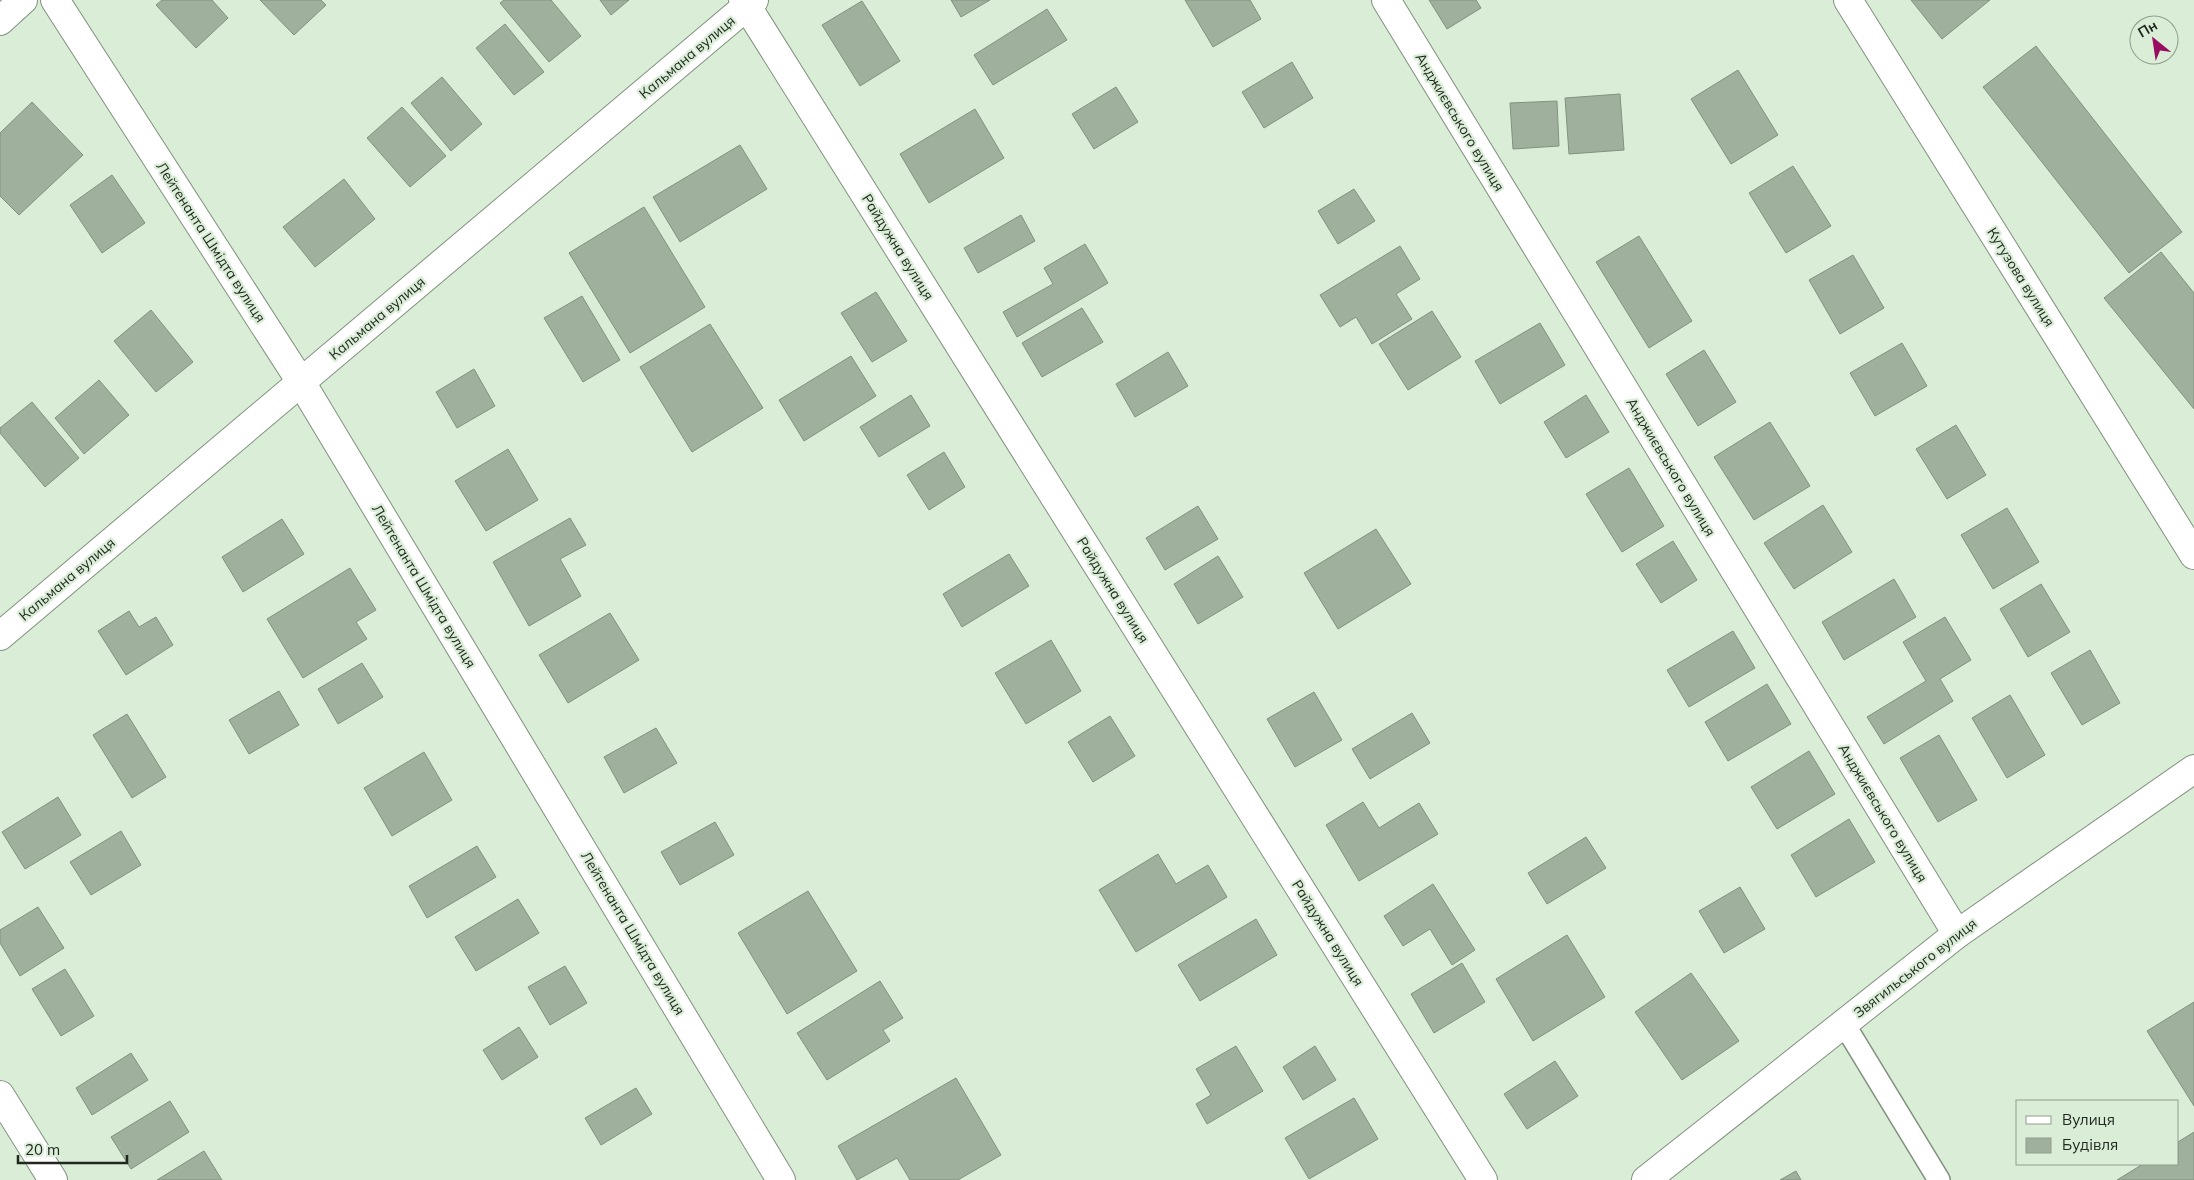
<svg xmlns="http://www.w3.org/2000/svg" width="2194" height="1180" viewBox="0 0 2194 1180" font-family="Mulish,sans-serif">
<rect width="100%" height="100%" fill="#daedd7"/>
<g fill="#9fb19d" stroke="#81927e">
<polygon points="162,0 212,0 228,18 196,48 156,5"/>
<polygon points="260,0 321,0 326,5 294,35"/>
<polygon points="504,0 551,0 581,36 549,62 500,3"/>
<polygon points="600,0 629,0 611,15"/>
<polygon points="951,0 990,0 961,17"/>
<polygon points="1185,0 1250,0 1261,19 1213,47"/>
<polygon points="1429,0 1476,0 1481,8 1447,29"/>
<polygon points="1911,0 1990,0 1942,39"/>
<polygon points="862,1 900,61 860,86 822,25"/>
<polygon points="1047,9 1067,40 993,85 974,55"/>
<polygon points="505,24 544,72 514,95 476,48"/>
<polygon points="2036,46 2182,232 2129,273 1983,87"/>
<polygon points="1292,62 1313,98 1264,128 1242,92"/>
<polygon points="1738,70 1778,135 1731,164 1691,99"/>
<polygon points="442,77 482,124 451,151 411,103"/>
<polygon points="1116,87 1138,122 1094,149 1072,114"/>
<polygon points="1620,94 1624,150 1569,154 1565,98"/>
<polygon points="1557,101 1559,146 1513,149 1510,103"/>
<polygon points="32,102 83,155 19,215 0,196 0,133"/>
<polygon points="402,107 446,156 410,187 367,138"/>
<polygon points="975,109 1004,158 929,203 900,154"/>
<polygon points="740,145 767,189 680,242 653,197"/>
<polygon points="1793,166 1831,226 1786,253 1749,193"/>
<polygon points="112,175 145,223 102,253 70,205"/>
<polygon points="344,179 375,219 315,267 283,227"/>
<polygon points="1354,189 1375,221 1338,244 1318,211"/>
<polygon points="644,207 705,307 630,353 569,253"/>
<polygon points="1021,215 1035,241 978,273 964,248"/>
<polygon points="1639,236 1692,321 1649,348 1596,262"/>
<polygon points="1085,244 1108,283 1017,337 1003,312 1053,284 1044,268"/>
<polygon points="1400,246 1420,279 1396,294 1412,319 1372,344 1356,317 1340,327 1320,295"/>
<polygon points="2161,252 2194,293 2194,409 2104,298"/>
<polygon points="1853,255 1884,308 1840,334 1809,280"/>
<polygon points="876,292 907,341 872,362 841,313"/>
<polygon points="582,296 620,360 583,382 544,318"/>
<polygon points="1082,308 1103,342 1042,377 1022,343"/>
<polygon points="151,310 193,362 156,392 114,341"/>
<polygon points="1432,311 1461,357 1408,390 1379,344"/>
<polygon points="1540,323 1565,365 1500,404 1475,361"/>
<polygon points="710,324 763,408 692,452 640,367"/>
<polygon points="1902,343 1927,386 1875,416 1850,373"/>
<polygon points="1704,350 1736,402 1698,426 1666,374"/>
<polygon points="1168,352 1188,386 1135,417 1116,384"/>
<polygon points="851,356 876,396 804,441 779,400"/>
<polygon points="474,369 495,406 457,428 436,392"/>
<polygon points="99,380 129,415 84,454 55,418"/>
<polygon points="911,395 930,426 879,457 860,427"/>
<polygon points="1586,395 1609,432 1566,458 1544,422"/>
<polygon points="32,402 79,458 45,487 0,433 0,428"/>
<polygon points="1770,422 1810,486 1754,520 1714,457"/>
<polygon points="1956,425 1986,475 1947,499 1916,449"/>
<polygon points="508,449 538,500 486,531 455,481"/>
<polygon points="944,452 965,487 929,510 907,475"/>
<polygon points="1629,468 1664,526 1622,552 1586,494"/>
<polygon points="1823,505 1852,552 1794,589 1764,543"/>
<polygon points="1198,506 1218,539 1165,570 1146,538"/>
<polygon points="2007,508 2039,562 1993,589 1961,535"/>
<polygon points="570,518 586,545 560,559 581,596 529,626 493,562"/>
<polygon points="282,519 304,554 243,592 222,557"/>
<polygon points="1376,529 1411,584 1338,629 1304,573"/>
<polygon points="1673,541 1697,580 1661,603 1636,564"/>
<polygon points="1009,554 1029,586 962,627 943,594"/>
<polygon points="1218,556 1243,597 1198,624 1174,584"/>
<polygon points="350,568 376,610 356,622 367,639 303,678 267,619"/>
<polygon points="1894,579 1916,617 1844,660 1822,622"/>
<polygon points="2041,584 2070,632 2028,657 2000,609"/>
<polygon points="129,611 139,627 156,617 173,645 126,675 98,631"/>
<polygon points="610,613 639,660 568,703 539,655"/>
<polygon points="1945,617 1971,660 1940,679 1953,701 1884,744 1867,717 1926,681 1903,642"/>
<polygon points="1733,631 1755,668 1689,707 1667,670"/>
<polygon points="1051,640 1081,691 1026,724 995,673"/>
<polygon points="2090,650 2120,703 2082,725 2051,673"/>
<polygon points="362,663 383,697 338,724 318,689"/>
<polygon points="1767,684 1791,724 1728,761 1705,722"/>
<polygon points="279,691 299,725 249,754 229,720"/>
<polygon points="1314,692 1342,740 1295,767 1267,719"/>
<polygon points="2010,695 2045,755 2007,778 1972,718"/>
<polygon points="1412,713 1430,743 1370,779 1352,749"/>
<polygon points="127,714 166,777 132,798 93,735"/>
<polygon points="1110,716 1135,756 1093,782 1068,742"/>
<polygon points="656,728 677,763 624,793 604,757"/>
<polygon points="1939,735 1977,800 1938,822 1900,758"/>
<polygon points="1809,751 1835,794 1777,829 1751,787"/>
<polygon points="424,752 452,800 392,836 364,788"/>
<polygon points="58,797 81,835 25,869 2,832"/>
<polygon points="1363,802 1379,828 1419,803 1438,834 1359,881 1326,825"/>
<polygon points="1849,819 1875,862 1816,897 1791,855"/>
<polygon points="715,822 734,855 680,885 661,852"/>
<polygon points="121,831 141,865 91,895 70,862"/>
<polygon points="1586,837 1606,868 1547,904 1528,873"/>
<polygon points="477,846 496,877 427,918 409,886"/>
<polygon points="1158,854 1176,884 1208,865 1227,897 1136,952 1099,890"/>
<polygon points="1433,884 1475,950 1452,965 1430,929 1403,946 1384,916"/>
<polygon points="1740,887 1765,929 1724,953 1699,911"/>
<polygon points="808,891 857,971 787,1014 738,933"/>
<polygon points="518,899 539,933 476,971 455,937"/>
<polygon points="38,907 64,948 20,976 0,943 0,930"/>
<polygon points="1256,919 1277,955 1200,1001 1178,965"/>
<polygon points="1567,935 1605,997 1533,1041 1496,979"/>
<polygon points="1462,963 1485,1002 1434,1033 1411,994"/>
<polygon points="565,966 587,1003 550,1025 528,987"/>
<polygon points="65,969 94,1016 61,1036 32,989"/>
<polygon points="1691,973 1739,1041 1682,1080 1635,1012"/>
<polygon points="880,981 903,1018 883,1030 890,1041 827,1080 797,1033"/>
<polygon points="2194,1002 2194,1106 2147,1031"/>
<polygon points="519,1027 538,1057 502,1080 483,1050"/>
<polygon points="1236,1046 1263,1091 1207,1124 1196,1104 1211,1095 1196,1069"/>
<polygon points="1315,1046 1336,1080 1303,1100 1283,1067"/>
<polygon points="131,1053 148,1080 92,1115 76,1088"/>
<polygon points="1555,1061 1578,1096 1527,1129 1504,1094"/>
<polygon points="956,1078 1001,1155 958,1180 910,1180 897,1158 857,1180 838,1146"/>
<polygon points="636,1088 652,1114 601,1145 585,1118"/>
<polygon points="1354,1098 1378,1139 1309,1179 1285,1138"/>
<polygon points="170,1101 189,1132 131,1169 111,1137"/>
<polygon points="2194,1132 2194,1180 2117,1180 2143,1164 2178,1164 2178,1142"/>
<polygon points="204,1151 222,1180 157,1180"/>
<polygon points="1796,1171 1801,1180 1780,1180"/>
</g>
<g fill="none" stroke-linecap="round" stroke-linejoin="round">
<defs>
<polyline id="service" points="1844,1024 1939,1180"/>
<g id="minor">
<polyline points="55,0 301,382 781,1180"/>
<polyline points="743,0 1483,1180"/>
<polyline points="1386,0 1957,934"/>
<polyline points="1848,0 2194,555"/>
<polyline points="0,21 23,0"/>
<polyline points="0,636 754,0"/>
<polyline points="0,1095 53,1180"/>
</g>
<polyline id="tertiary" points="1646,1180 1957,934 2194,769"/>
</defs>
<use href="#service" stroke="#80927e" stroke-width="24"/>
<use href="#minor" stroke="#80927e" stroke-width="30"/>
<use href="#tertiary" stroke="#80927e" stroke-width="30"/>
<use href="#service" stroke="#fff" stroke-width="21"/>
<use href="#minor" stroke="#fff" stroke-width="28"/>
<use href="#tertiary" stroke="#fff" stroke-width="28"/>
</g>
<g text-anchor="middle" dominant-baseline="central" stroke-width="4.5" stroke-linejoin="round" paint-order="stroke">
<g font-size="14" fill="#20271f" stroke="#daedd7">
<text transform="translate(687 57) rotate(-40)">Кальмана вулиця</text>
<text transform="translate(1460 122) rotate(59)">Анджиєвського вулиця</text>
<text transform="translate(211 242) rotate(57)">Лейтенанта Шмідта вулиця</text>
<text transform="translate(898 247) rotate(58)">Райдужна вулиця</text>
<text transform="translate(2021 277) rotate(58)">Кутузова вулиця</text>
<text transform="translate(377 318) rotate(-40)">Кальмана вулиця</text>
<text transform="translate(1671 467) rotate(59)">Анджиєвського вулиця</text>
<text transform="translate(67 579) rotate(-40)">Кальмана вулиця</text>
<text transform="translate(424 586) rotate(59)">Лейтенанта Шмідта вулиця</text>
<text transform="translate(1113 590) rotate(58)">Райдужна вулиця</text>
<text transform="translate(1883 813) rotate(59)">Анджиєвського вулиця</text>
<text transform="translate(633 933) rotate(59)">Лейтенанта Шмідта вулиця</text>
<text transform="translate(1328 933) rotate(58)">Райдужна вулиця</text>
<text transform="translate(1915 968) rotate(-38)">Звягильського вулиця</text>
</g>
</g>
<rect x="2016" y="1100" width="162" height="65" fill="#daedd7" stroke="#909e8d"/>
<rect x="2026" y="1116" width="25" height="8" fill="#ffffff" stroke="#909e8d"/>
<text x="2062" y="1125" font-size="15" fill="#20271f">Вулиця</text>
<rect x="2026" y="1138" width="25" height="15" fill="#9fb19d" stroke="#909e8d"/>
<text x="2062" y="1150" font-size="15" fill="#20271f">Будівля</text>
<g transform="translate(2154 40) rotate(330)"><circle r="24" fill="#daedd7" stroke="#909e8d"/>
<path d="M0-4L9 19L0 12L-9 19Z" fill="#990d60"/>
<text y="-8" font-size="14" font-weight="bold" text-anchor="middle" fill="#20271f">Пн</text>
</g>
<path d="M18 1155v8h109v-8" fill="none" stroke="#20271f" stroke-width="2.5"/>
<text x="25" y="1155" font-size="15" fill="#20271f" stroke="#daedd7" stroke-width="4" paint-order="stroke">20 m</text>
</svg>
